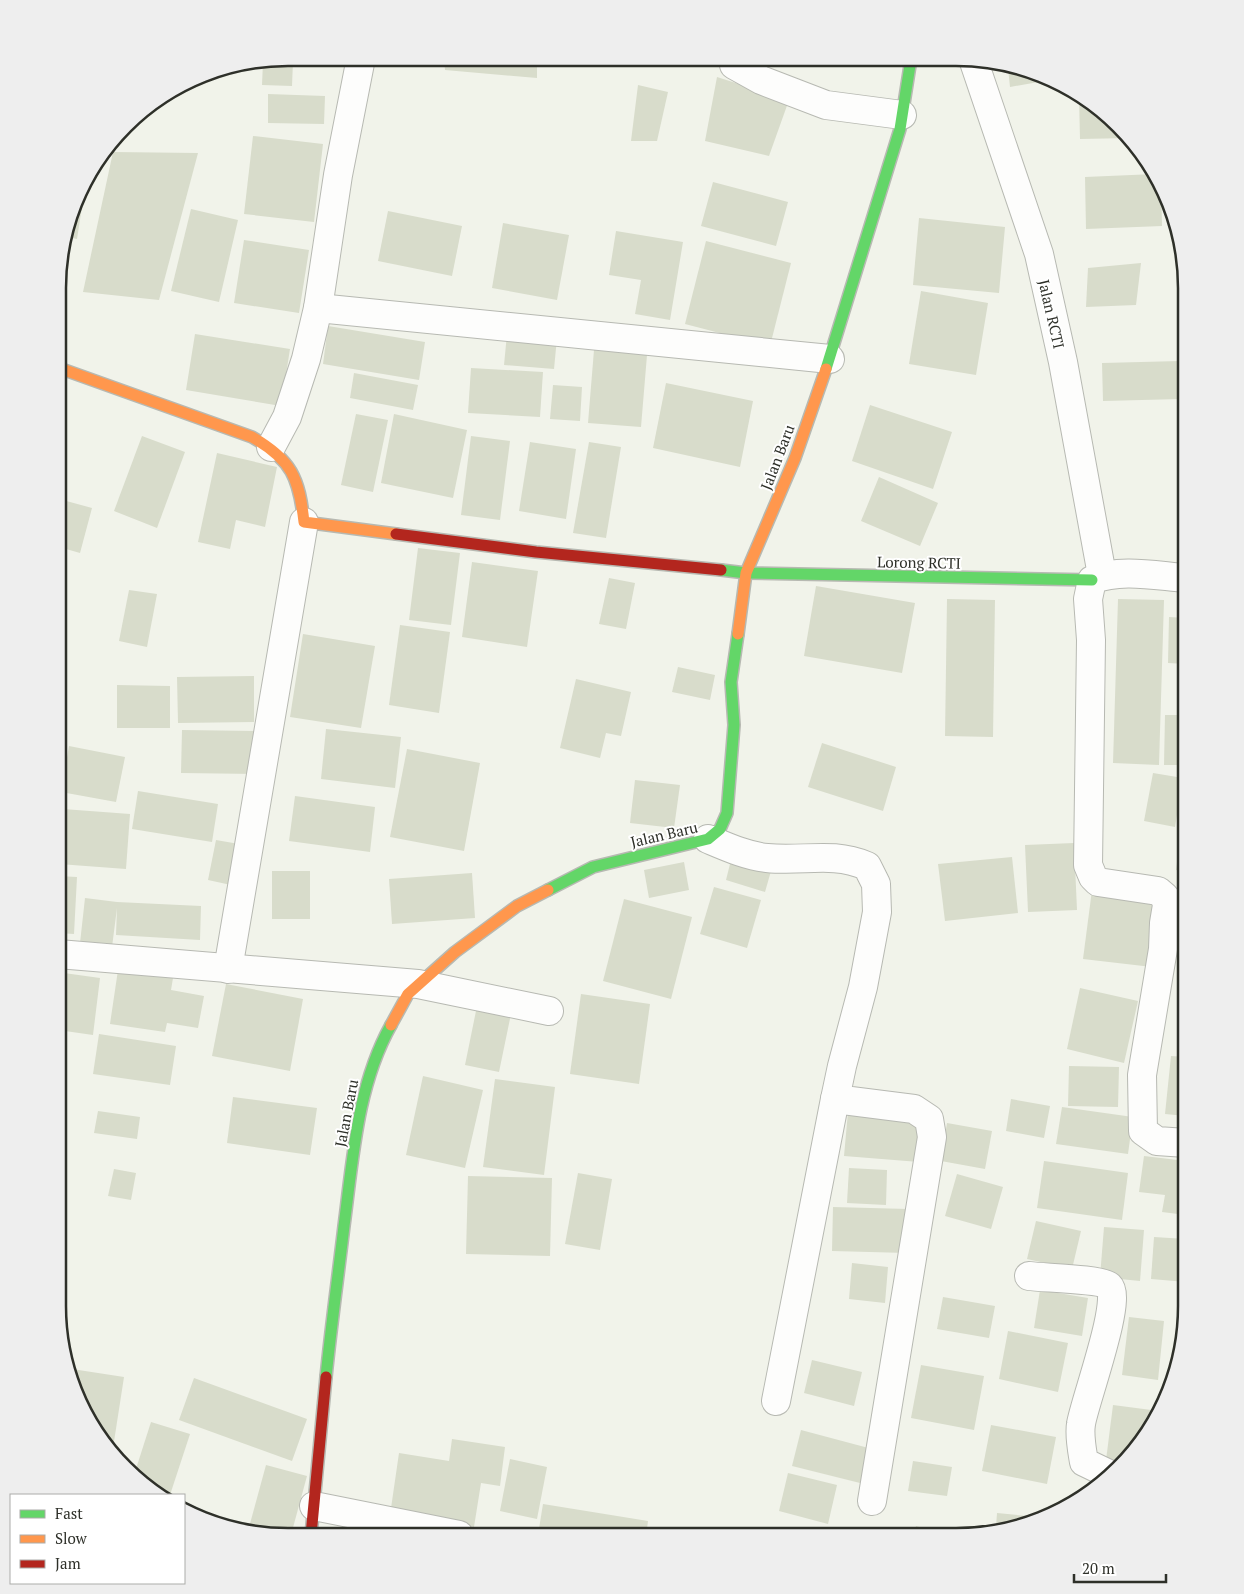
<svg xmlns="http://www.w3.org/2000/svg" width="1244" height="1594" viewBox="0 0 1244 1594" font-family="'PT Serif',serif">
<rect width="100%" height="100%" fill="#f1f3ea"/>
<g fill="#d8dccb">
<polygon points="444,58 537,58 537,78 445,70"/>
<polygon points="270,61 293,61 292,86 262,85 263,62"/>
<polygon points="1008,68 1026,75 1044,81 1010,87"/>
<polygon points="717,77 789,100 769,156 705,141"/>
<polygon points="638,85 668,92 657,141 631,141"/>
<polygon points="268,94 325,96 324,124 268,123"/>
<polygon points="1079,95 1084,97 1130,138 1080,139"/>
<polygon points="253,136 323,144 314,222 244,214"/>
<polygon points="113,152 198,153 159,300 83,292"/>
<polygon points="1155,174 1161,183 1162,226 1086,229 1085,177"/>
<polygon points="86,181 77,239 67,237"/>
<polygon points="713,182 788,202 776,246 701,226"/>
<polygon points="191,209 238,220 219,302 171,291"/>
<polygon points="388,211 462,226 452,276 378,261"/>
<polygon points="919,218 1005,227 999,293 913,285"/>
<polygon points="503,223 569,235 557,300 492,288"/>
<polygon points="616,231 683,242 670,320 635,314 641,280 609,275"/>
<polygon points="244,240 309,250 299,313 234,303"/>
<polygon points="706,241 791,263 770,346 685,324"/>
<polygon points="1141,263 1136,305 1086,307 1088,268"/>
<polygon points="1183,273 1186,288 1186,309 1178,310 1178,274"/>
<polygon points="921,291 988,303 976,375 909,364"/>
<polygon points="328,326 425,342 419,380 323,364"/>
<polygon points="195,334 290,349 281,406 186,390"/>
<polygon points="507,334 557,338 554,369 504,365"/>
<polygon points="594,350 647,355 641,427 588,423"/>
<polygon points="1180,361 1181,399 1103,401 1102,363"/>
<polygon points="471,368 543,372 540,417 468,413"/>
<polygon points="354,373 418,385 413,410 350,398"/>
<polygon points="666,383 753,401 740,467 653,448"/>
<polygon points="553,385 582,387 580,421 550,419"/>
<polygon points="870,405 952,432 933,489 852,461"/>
<polygon points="356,414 388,420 373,492 341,485"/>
<polygon points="394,414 467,430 453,498 381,483"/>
<polygon points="142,436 185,452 157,528 114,511"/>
<polygon points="471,436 510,441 500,520 461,515"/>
<polygon points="530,442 576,449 566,519 519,511"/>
<polygon points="589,442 621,447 606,538 573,533"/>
<polygon points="217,453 277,467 265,527 236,520 230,549 198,542"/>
<polygon points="879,477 938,503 920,546 861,521"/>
<polygon points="59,499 92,508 80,553 59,547"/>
<polygon points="418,548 460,553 451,625 409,620"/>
<polygon points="472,562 538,571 527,647 462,637"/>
<polygon points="609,578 635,583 626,629 599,624"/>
<polygon points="816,586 915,603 902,673 804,656"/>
<polygon points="129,590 157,594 147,647 119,641"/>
<polygon points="947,599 995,600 993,737 945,736"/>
<polygon points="1118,599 1164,600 1159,765 1113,763"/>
<polygon points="1169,617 1186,618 1186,664 1168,663"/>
<polygon points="400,625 450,632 439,713 389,705"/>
<polygon points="303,634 375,646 361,728 290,717"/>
<polygon points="678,667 715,675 710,700 672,692"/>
<polygon points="254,676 254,722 178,723 177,677"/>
<polygon points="576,679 631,692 621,736 606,733 600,758 560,748"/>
<polygon points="117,685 170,686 170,728 117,728"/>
<polygon points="1165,715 1186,715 1186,765 1164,765"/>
<polygon points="326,729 401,737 395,788 321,779"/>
<polygon points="182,730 259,731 259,774 181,773"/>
<polygon points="822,743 896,767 883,811 808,787"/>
<polygon points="69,746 125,757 116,802 61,792"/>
<polygon points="407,749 480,763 464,851 390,837"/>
<polygon points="1153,773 1183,778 1175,827 1144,821"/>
<polygon points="635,780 680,785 674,828 630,823"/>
<polygon points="138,791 218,804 212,842 132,829"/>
<polygon points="295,796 375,807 370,852 289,841"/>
<polygon points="63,809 130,814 126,869 59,864"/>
<polygon points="1181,829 1186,829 1186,872 1176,870"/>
<polygon points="216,840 239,844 231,885 208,880"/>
<polygon points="1074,843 1077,910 1028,912 1025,845"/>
<polygon points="1012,857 1018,913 945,921 938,864"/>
<polygon points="731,860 771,871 765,892 726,880"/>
<polygon points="684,862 689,890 649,898 644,870"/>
<rect x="272" y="871" width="38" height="48"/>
<polygon points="472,873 475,918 392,924 389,879"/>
<polygon points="58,876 77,877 74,934 58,933"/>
<polygon points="714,887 761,900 747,948 700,934"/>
<polygon points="1092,890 1161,899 1152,967 1083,959"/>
<polygon points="85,898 117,902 201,906 200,940 116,935 117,908 112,947 80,943"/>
<polygon points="624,899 692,917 671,999 603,981"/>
<polygon points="1185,914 1186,914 1186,943 1181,942"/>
<polygon points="118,970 173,978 171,990 204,996 198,1028 167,1023 165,1032 110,1024"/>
<polygon points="64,973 100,978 93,1035 58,1030 58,1003 61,1003"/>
<polygon points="226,984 303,999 290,1071 212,1056"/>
<polygon points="1080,988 1138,1001 1124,1063 1067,1049"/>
<polygon points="581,994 650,1004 639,1084 570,1074"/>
<polygon points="477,1006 511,1014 499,1072 465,1065"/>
<polygon points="99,1034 176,1046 170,1085 93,1074"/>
<polygon points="1171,1056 1186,1057 1186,1116 1165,1114"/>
<polygon points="1069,1066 1119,1067 1118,1107 1068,1106"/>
<polygon points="423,1076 483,1090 465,1168 406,1155"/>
<polygon points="495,1079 555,1087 544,1175 483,1167"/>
<polygon points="233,1097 317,1108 310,1155 227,1143"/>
<polygon points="1011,1099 1050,1106 1044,1138 1006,1131"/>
<polygon points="1062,1107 1133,1117 1128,1154 1056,1144"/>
<polygon points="98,1111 140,1117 137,1139 94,1133"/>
<polygon points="848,1112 922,1118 919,1162 844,1156"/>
<polygon points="947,1123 992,1131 985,1169 941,1161"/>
<polygon points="1144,1156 1186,1161 1186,1215 1162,1212 1165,1195 1139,1192"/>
<polygon points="1044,1161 1128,1173 1122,1220 1037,1208"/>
<polygon points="849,1168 887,1170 886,1205 847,1203"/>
<polygon points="114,1169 136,1173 131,1200 108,1196"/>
<polygon points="578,1173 612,1179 600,1250 565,1244"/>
<polygon points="957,1174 1003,1187 991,1229 945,1216"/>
<polygon points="468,1176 552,1178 550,1256 466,1254"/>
<polygon points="833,1207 908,1209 907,1253 832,1251"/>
<polygon points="1036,1221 1081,1231 1072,1269 1027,1259"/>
<polygon points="1104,1227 1144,1230 1140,1281 1100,1277"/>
<polygon points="1154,1237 1186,1239 1186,1282 1151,1279"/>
<polygon points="852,1263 888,1267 885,1303 849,1299"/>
<polygon points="1040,1290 1088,1298 1082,1336 1034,1328"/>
<polygon points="943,1297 995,1306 989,1338 937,1329"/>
<polygon points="1129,1317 1164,1321 1158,1380 1122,1375"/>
<polygon points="1008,1331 1068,1343 1058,1392 999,1379"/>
<polygon points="812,1360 862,1372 854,1406 804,1393"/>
<polygon points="921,1365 984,1376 974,1430 911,1418"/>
<polygon points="72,1369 124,1377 113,1448 108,1447 81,1408"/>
<polygon points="194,1378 307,1419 292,1461 179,1420"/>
<polygon points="1113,1405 1159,1411 1148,1434 1117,1469 1105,1468"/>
<polygon points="151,1422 190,1434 170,1495 158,1495 134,1475"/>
<polygon points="991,1425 1056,1437 1047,1484 982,1471"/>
<polygon points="801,1430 876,1450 868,1485 792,1466"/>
<polygon points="452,1439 505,1447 500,1486 481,1483 474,1527 390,1515 399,1453 449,1461"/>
<polygon points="510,1459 547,1467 537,1519 500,1511"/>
<polygon points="913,1461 952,1467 947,1496 908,1491"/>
<polygon points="266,1465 307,1476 291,1535 259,1535 248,1531"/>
<polygon points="788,1473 837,1485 828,1524 779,1511"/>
<polygon points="543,1504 648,1521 646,1536 538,1535"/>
<polygon points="997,1513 1037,1517 996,1527"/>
<polygon points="916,1526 949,1536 913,1536"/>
<polygon points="764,1530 792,1535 792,1536 763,1536"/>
</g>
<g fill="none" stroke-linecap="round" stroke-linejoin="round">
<defs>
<g id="street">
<polyline points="973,59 1039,254 1063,362 1102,575"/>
<polyline points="734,65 761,80 826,105 902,115"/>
<polyline points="318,308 830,359"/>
<polyline points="271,447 287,417 306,359 318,308 338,175 361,58"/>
<path d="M708,839C727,847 747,856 767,858C804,862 831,851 867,866L876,884L877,912L863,987L842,1066L835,1099L914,1109L929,1119L932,1137L872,1501"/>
<polyline points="58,954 418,984 549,1011"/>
<polyline points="228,969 304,522"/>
<path d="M1186,1143L1157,1141L1143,1131L1142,1075L1163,949L1164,923L1167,905L1165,897L1158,891L1098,882L1093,877L1088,865L1091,640L1088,599L1092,580C1120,568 1157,576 1186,578"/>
<path d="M1029,1276C1044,1278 1100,1279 1109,1286C1123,1299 1084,1403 1081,1424C1079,1436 1082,1450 1084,1462L1111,1475"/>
<polyline points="776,1401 835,1099"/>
<polyline points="314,1506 459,1535"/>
</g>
<g id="fast">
<polyline points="826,369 900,129 911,59"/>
<polyline points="721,570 746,573 1092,580"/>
<polyline points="548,890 593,867 708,839 720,829 727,813 734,725 731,682 738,634"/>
<path d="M326,1377C331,1327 338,1277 344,1226C353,1158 357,1086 391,1025"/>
</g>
<g id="slow">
<path d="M59,368L252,437C292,460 299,478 304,522L396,534"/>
<polyline points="738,634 746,573 795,458 826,369"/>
<polyline points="391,1025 408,994 455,952 517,906 548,890"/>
</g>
<g id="jam">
<polyline points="396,534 536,552 721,570"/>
<polyline points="311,1535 326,1377"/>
</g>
</defs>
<use href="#street" stroke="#b7b9b2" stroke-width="30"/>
<use href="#fast" stroke="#b7b9b2" stroke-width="14"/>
<use href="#slow" stroke="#b7b9b2" stroke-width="14"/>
<use href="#jam" stroke="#b7b9b2" stroke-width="14"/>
<use href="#street" stroke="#fdfdfc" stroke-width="28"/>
<use href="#fast" stroke="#63d668" stroke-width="11"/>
<use href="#slow" stroke="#ff974d" stroke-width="11"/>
<use href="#jam" stroke="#b3261e" stroke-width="11"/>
</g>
<g text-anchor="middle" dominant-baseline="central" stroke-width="4" stroke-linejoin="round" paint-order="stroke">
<g font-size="15" fill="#2e3029" stroke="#fff">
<text transform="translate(1052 314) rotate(77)">Jalan RCTI</text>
<text transform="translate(777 457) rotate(-69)">Jalan Baru</text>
<text transform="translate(919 562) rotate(1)">Lorong RCTI</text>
<text transform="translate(664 834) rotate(-13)">Jalan Baru</text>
<text transform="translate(346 1113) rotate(-79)">Jalan Baru</text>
</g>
</g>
<path d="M0 0H1244V1594H0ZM288 66H956A222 222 0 0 1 1178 288V1306A222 222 0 0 1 956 1528H288A222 222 0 0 1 66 1306V288A222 222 0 0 1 288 66Z" fill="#eee" fill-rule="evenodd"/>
<path fill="none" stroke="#2e3029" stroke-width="2.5" d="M288 66H956A222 222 0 0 1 1178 288V1306A222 222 0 0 1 956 1528H288A222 222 0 0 1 66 1306V288A222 222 0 0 1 288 66Z"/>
<rect x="10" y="1494" width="175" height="90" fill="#ffffff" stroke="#abaca9"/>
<rect x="20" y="1510" width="25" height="8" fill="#63d668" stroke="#abaca9"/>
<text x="55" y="1519" font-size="15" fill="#2e3029">Fast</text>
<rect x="20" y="1535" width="25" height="8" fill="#ff974d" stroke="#abaca9"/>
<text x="55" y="1544" font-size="15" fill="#2e3029">Slow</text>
<rect x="20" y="1560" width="25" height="8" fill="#b3261e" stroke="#abaca9"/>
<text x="55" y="1569" font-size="15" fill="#2e3029">Jam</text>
<path d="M1074 1574v8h92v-8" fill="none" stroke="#2e3029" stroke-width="2.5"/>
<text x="1082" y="1574" font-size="15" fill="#2e3029" stroke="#ffffff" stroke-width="4" paint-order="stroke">20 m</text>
</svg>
